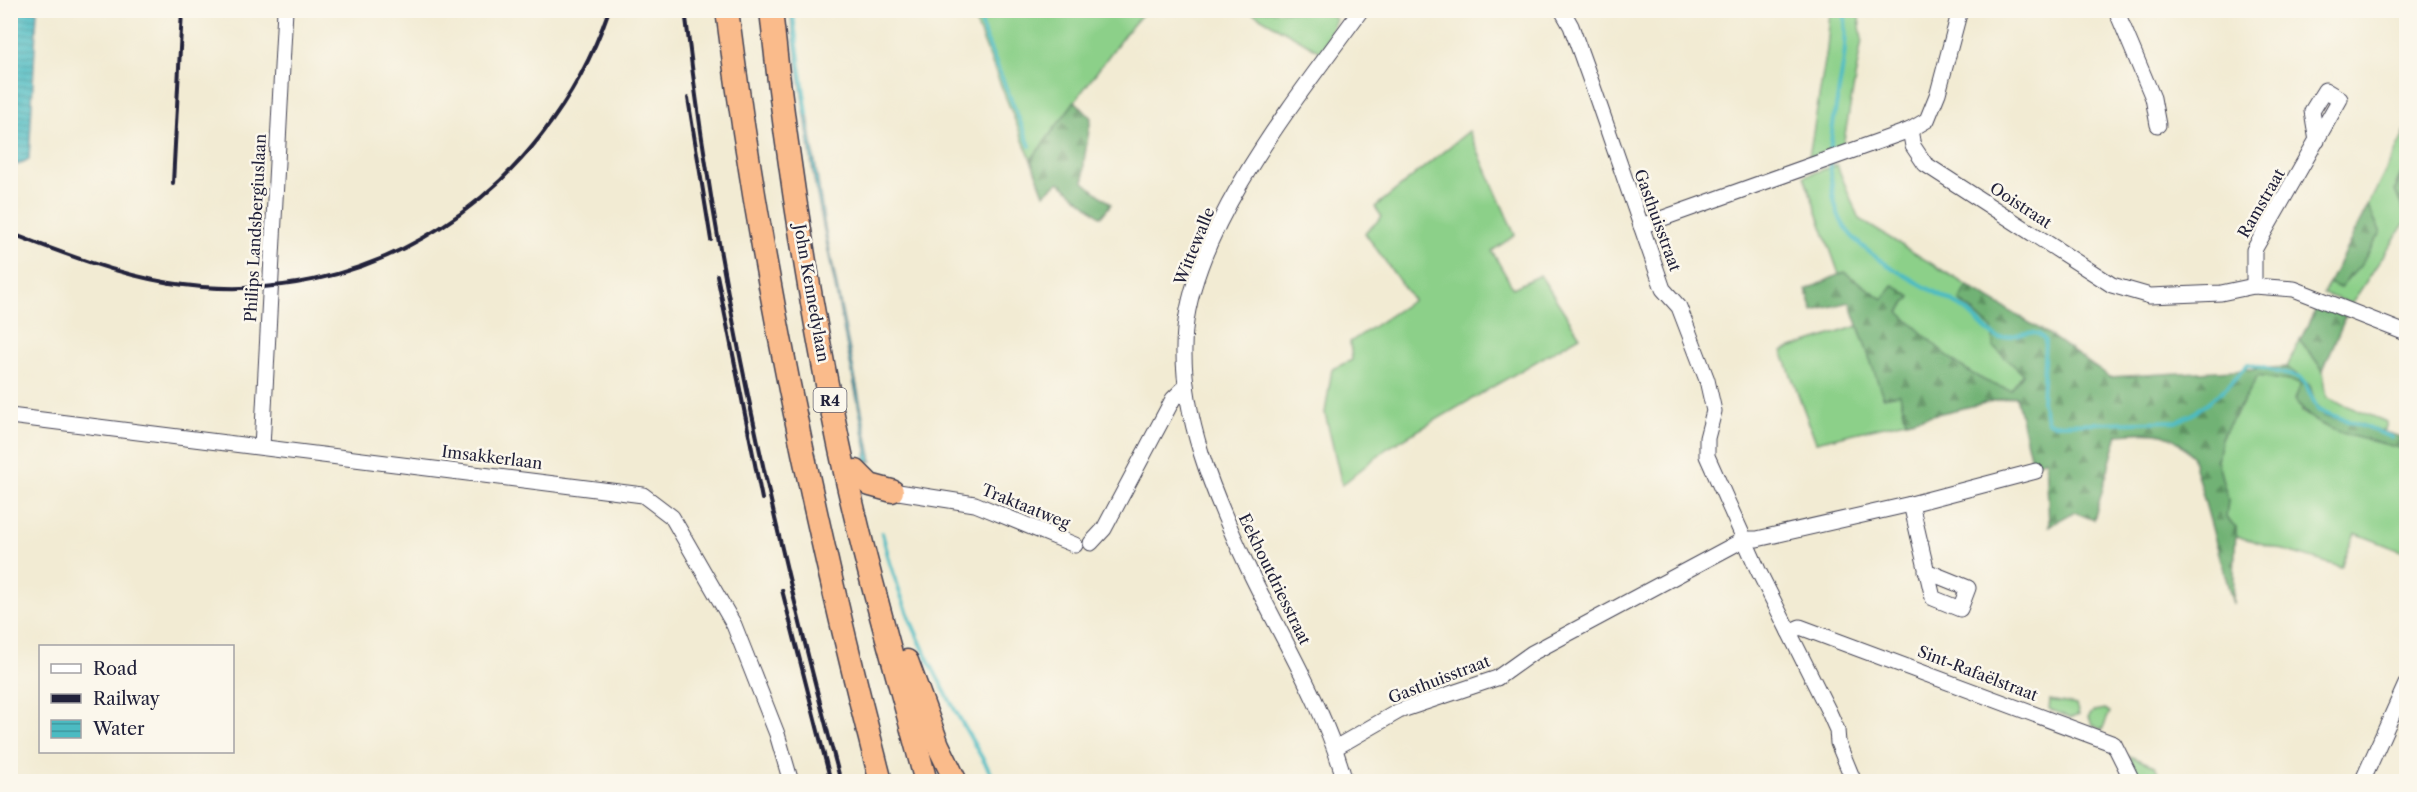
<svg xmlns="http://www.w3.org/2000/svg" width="2417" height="792" viewBox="0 0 2417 792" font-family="'Libre Caslon Text',serif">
<defs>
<pattern id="forest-firs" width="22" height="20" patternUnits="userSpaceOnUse" patternTransform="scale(1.5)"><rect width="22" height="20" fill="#71b275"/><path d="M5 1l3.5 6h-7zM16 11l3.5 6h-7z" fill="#5c9061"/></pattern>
<pattern id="water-rules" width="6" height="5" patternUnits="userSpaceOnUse" patternTransform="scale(1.5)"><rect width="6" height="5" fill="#4cbbc2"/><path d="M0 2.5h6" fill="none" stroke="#3f989f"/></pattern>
</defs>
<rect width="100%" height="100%" fill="#fbf7ec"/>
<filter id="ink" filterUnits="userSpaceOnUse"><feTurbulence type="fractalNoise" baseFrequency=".0167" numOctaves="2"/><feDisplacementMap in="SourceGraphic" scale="12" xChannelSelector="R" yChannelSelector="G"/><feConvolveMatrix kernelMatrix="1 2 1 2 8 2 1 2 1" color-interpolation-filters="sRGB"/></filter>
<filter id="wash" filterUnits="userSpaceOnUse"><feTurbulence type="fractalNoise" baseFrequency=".008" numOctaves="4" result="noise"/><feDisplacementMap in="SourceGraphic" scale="24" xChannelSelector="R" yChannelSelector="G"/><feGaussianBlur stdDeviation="1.35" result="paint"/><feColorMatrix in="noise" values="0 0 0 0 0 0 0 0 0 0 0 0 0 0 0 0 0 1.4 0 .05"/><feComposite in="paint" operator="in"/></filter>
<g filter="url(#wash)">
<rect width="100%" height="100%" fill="#f2ebd3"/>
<g fill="#8cd089" stroke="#577962" stroke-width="1.5">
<polygon points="971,11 1145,11 1125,34 1031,160"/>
<polygon points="1249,11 1325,11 1336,19 1321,52"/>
<polygon points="1830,11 1858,11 1862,40 1843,146 1809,157 1827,49"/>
<polygon points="2406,130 2406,163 2396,184 2403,210 2406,211 2406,221 2352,303 2323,294 2329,283 2340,288 2381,233 2368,206"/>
<polygon points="1469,131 1515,235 1492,251 1513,288 1540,275 1580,336 1386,449 1342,485 1325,413 1332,369 1352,360 1350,342 1413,300 1365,233 1382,217 1375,207"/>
<path d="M1837,165L1859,219L1968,286L1960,301L1992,329L1994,347L2023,374L2011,390C1966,380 1932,342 1899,312L1911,297L1894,285L1883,299L1844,272L1839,274L1804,176Z"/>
<polygon points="1858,326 1884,397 1900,393 1906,421 1816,442 1782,351"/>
<polygon points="2300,340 2323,370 2327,398 2387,422 2385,430 2374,431 2362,424 2324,415 2315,403 2310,386 2287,367"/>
<path d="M2258,376L2301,383L2302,412C2336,436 2369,437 2406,450V493L2404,499L2406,500V553L2355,533L2341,567L2236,536V527L2226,518L2228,500L2217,460L2221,438Z"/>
<polygon points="2050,700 2076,705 2079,714 2071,718 2049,709"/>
<polygon points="2104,709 2110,712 2102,730 2093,725 2088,717 2094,711"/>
<polygon points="2129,756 2155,766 2162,781 2140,781"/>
</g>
<g fill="url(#forest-firs)" stroke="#4a6a58" stroke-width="1.5">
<polygon points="1075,101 1091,118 1084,161 1084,182 1111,204 1101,217 1059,182 1044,194 1031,160"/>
<polygon points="2406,163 2406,211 2403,210 2395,191"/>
<polygon points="2368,206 2381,233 2360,266 2340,288 2329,283"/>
<path d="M1844,272L1883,299L1893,285L1911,297L1899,312C1933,342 1966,380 2011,390L2023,374L1994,347L1992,329L1960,300L1968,286L2048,334L2109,377L2287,367L2310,386L2315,403L2324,415L2406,438V450C2368,437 2318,437 2295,400L2301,383L2258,376L2221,438L2217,460L2228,500L2226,518L2236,527L2233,604L2192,456C2170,427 2151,432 2118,434L2094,520L2074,512L2049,526L2046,459L2032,465L2016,396L1906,421L1900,394L1883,397L1850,302L1813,311L1806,290Z"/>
<polygon points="2318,305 2346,316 2323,370 2300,340"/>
</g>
<g fill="url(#water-rules)" stroke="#376e7e" stroke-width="1.5">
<polygon points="10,11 37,11 29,159 18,165 10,162"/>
<polygon points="790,11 792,11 825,227 872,461 865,462 867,450 814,179"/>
</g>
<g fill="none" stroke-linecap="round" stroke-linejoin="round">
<g stroke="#4cbbc2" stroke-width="4">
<polyline points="792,10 807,114"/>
<polyline points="979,10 984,34 1030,146"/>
<path d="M1830,154C1832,106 1851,58 1844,10"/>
<path d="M1830,161C1831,179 1832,199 1839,216C1854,255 1925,285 1960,306C1975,315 1983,330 1998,338C2014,338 2035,325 2045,340L2042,403L2048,422L2055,424L2179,421L2193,414L2227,387L2248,364L2300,378L2305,383L2318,410L2392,437"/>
<path d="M882,533C905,629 947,697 996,782"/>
</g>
</g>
</g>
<g filter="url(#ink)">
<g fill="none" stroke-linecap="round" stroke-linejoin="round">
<defs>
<g id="minor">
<polyline points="1562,10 1571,26 1593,87 1663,289 1679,307 1707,380 1714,411 1707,438 1707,456 1758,570 1829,712 1837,730 1838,743 1854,782"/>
<polyline points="2116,10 2153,98 2158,125"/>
<polyline points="1910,130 1913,146 1925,164 2112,285 2150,296 2221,293 2254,286 2294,289 2406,333"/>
<polyline points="1641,226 1910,130 1927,120 1938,93 1960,10"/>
<polyline points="2254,286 2254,250 2340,99 2325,90 2312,111 2317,141"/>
<polyline points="10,416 643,495 672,517 734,625 777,734 791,782"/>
<polyline points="262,447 285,10"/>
<polyline points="892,491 975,504 1075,545"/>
<polyline points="1911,504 1933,598 1960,609 1968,588 1926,571"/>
<polyline points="1091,543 1104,529 1173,399 1186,386"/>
<polyline points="1789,632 1800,627 2114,744 2133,782"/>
<polyline points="1335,748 1399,711 1497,678 1532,653 1745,539 1757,539 1911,504 2036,471"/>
<path d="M1345,782C1325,707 1283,641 1250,572C1215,498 1177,412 1185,329C1197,220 1298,97 1361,10"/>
<polyline points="2362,782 2406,684"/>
</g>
<g id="highway">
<path d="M727,10C760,271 815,528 881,782"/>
<path d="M771,10C785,148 807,285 834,420C858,542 894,661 926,782"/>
<polyline points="856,471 870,485 892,491"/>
<polyline points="907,661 938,745 956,782"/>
</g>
</defs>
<use href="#minor" stroke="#414052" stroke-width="17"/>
<use href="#highway" stroke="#414052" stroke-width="25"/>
<use href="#minor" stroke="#fff" stroke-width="15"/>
<use href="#highway" stroke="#fabb8b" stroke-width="22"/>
<g stroke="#22223b" stroke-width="4">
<path d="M685,10C715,271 773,529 841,782"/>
<polyline points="688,98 711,240"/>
<polyline points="173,183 182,10"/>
<path d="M10,233C62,253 116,274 170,283C368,315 545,195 609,10"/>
<polyline points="717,275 762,499"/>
<polyline points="782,590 831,782"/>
</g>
</g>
</g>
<g text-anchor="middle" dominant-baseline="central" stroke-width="5" stroke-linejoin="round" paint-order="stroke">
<rect fill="#fbf7ec" stroke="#636270" stroke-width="1.5" x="813.5" y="388" width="33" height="24" rx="4.5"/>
<g font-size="15" font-weight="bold" fill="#22223b">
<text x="830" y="400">R4</text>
</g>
<g font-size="16" fill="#22223b" stroke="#fbf7ec">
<text transform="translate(2261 203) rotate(-60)">Ramstraat</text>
<text transform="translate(2021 205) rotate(33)">Ooistraat</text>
<text transform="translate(1658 220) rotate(70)">Gasthuisstraat</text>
<text transform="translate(255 228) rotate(-87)">Philips Landsbergiuslaan</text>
<text transform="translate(1194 246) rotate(-68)">Wittewalle</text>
<text transform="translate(812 293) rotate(80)">John Kennedylaan</text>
<text transform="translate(492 457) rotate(7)">Imsakkerlaan</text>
<text transform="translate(1026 506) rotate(22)">Traktaatweg</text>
<text transform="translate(1275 579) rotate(64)">Eekhoutdriesstraat</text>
<text transform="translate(1978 673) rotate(21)">Sint-Rafaëlstraat</text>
<text transform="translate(1439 679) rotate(-21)">Gasthuisstraat</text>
</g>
</g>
<rect width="2417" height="792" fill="none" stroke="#fbf7ec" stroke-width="36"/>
<rect x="39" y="645" width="195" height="108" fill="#fbf7ec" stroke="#a4a2a5" stroke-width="1.5"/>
<rect x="51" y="664" width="30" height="9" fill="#ffffff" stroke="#a4a2a5" stroke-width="1.5"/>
<text x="93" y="675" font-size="18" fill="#22223b">Road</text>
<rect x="51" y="694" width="30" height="9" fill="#22223b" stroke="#a4a2a5" stroke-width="1.5"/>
<text x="93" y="705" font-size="18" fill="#22223b">Railway</text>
<rect x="51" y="720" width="30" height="18" fill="url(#water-rules)" stroke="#a4a2a5" stroke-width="1.5"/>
<text x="93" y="735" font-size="18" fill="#22223b">Water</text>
</svg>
